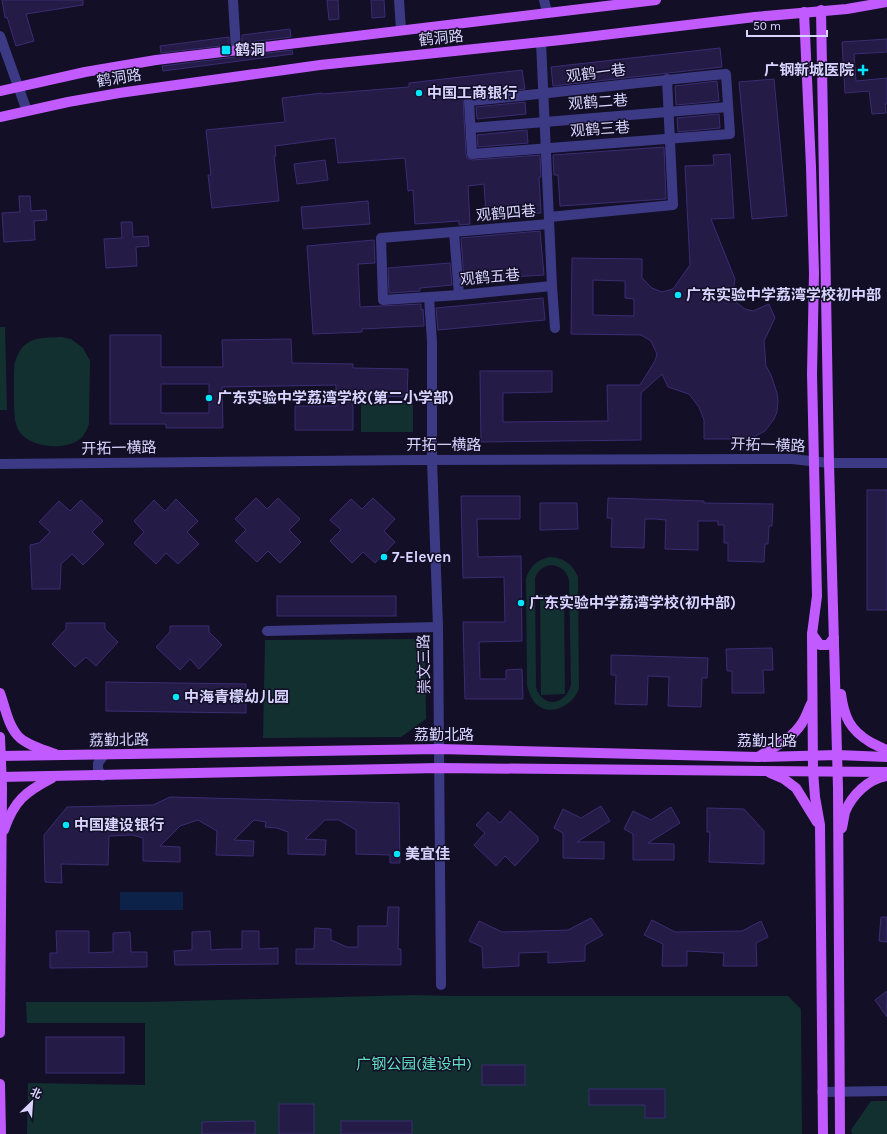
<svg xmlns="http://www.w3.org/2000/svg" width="887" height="1134" viewBox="0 0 887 1134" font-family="Karla,'Noto Sans SC',sans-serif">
<rect width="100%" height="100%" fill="#130f26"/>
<g fill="#12302f" fill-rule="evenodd">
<polygon points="0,327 5,327 7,410 0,410"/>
<path d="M61,337L71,339L83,348L90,361L89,424C87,429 85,435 80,439C64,451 30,448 19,431C17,428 16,423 15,420C14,412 13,368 15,362C17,356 21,347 26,344C36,336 49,338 61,337Z"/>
<rect x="361" y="403" width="52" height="29"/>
<path d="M550,557C564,558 573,564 578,577L579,689C572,706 550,718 535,703C531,698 529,692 527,686L526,578C531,565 537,560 550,557ZM552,565C562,567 567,571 569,581L571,685C565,705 544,709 536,688L535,578C538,570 543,566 552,565Z"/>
<polygon points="540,595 564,596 565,694 541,695"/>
<polygon points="425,639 426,719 401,737 263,738 265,640"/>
<polygon points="414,995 455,996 788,996 801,1009 802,1134 27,1134 28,1083 145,1085 145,1023 27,1023 26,1002 145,1002"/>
<polygon points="871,1101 887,1101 887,1134 852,1134 851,1130"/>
</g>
<rect fill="#0c2248" x="120" y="892" width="63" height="18"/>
<g fill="#241b47" stroke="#3b2d73" fill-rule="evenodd">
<polygon points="2,0 83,0 83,5 26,14 34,41 16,46 7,17 5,18"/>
<polygon points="327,0 338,0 339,19 329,20"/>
<polygon points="371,0 384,0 385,17 372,18"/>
<polygon points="290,29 291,37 242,43 242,35"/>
<polygon points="229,37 229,45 161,53 160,46"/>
<polygon points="887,39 887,52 854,54 856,81 887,78 887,104 885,104 886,113 872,114 869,91 845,93 842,42"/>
<polygon points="720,48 722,67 553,86 551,67"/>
<polygon points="292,50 293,54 163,71 162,66"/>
<polygon points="522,70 525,89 468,95 463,98 466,154 467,158 472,160 540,155 541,177 539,177 541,213 486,216 484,184 468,186 470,224 459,225 459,221 415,224 413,190 408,191 405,158 338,163 335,138 275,146 276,156 274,156 279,201 212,208 208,175 211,175 206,130 285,122 282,98 322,93 322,94 409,87 409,83"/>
<polygon points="774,79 787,216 752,219 739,82"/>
<polygon points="717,81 719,101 676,105 675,86"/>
<polygon points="525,102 526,114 477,119 476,107"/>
<polygon points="719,114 720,128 678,132 677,118"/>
<polygon points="527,130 528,143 478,147 477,135"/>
<polygon points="664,147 666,199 560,206 558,175 554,175 553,155"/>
<path d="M730,154L734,218L711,219L735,279L733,292L737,303L745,309L753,311L769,304L775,318L764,341L766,366L771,375L777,393L778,401L777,412L774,419L765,431L750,439H704V420L699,407L689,394L668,387L662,374L641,393V440L481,442L480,371H552V392L503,393V422L608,421L607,385H640L655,361L657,354L651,341L641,335L571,334L572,258L642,259V278L652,288L662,292L673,289L690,265L685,166L714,165L713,155ZM593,280L625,281V298L634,299V316L593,315Z"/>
<polygon points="325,160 328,180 297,184 294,164"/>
<polygon points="19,196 30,196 31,211 46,210 47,220 34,221 35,240 4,242 2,213 20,212"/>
<polygon points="368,201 370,224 303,229 301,207"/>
<polygon points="121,222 132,222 133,237 148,236 149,246 136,247 137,266 106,268 104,239 122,238"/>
<polygon points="540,231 544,275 464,280 461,238"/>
<polygon points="374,240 375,263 358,264 360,307 421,304 421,310 423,309 424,326 362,329 362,332 313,334 307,246"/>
<polygon points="450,263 452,285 420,288 420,291 389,293 388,268"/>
<polygon points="543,298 545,320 438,330 436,308"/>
<path d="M110,335H161V367H223L222,340L291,339L292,363L353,364V368L408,369L407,397L353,395V430H295V406H336V385L222,387L223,428H166V424H110ZM161,384H209V413H161Z"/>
<rect x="867" y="490" width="20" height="120"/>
<polygon points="461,496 520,496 520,519 477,519 478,557 521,556 522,641 479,642 480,679 506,679 506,670 522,669 523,699 465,699 463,622 505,622 504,577 463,578"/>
<polygon points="256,498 267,509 278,498 300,519 289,530 301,542 280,563 268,551 257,562 235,541 246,530 235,519"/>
<polygon points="373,498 395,519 384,531 395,542 375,563 363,552 352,563 330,541 341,530 330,520 351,499 362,509"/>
<polygon points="608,498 704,501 704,503 773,504 772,526 769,526 768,544 765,544 764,562 728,561 728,543 724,543 724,525 718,525 718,521 698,521 698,550 665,549 666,520 655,519 645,519 644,548 611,547 612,518 607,518"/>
<polygon points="176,499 198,521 187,532 199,544 178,564 166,553 156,564 134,543 144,532 134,521 154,500 165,511"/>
<polygon points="81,500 103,521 92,532 104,544 83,565 72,554 61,564 60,589 32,589 30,545 39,543 50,532 39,522 59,501 70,511"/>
<polygon points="540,503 577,503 578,529 540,530"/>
<rect x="277" y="596" width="119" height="20"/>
<polygon points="66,623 105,623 105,629 118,642 96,666 86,657 75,667 52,644 66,629"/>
<polygon points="170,626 209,626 209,632 222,645 199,669 190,659 180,670 156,647 170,632"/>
<polygon points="772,648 773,670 763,670 764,693 732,693 732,671 727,671 726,649"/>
<polygon points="611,655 708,658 707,678 702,678 701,707 668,706 669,677 648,676 647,705 615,704 616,675 611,675"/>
<polygon points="106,682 246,684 246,713 106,711"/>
<polygon points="170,797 399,803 400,863 390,863 390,855 356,854 356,830 339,820 325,820 305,839 326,840 325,855 288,854 288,832 277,828 265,827 266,822 254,820 234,840 254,841 253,856 216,855 217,831 198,820 180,826 160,846 180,847 180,862 143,861 143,838 132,835 109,836 108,865 61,864 62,883 45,882 44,835 67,807 153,805"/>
<polygon points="601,806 610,821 577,842 604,842 604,859 563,858 563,833 554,828 563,809 581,818"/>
<polygon points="671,807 680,823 648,843 674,844 674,860 633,860 633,834 624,829 633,811 651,820"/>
<polygon points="707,808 744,809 764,831 764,864 709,862 710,832 707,832"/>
<polygon points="510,811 538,837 538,841 515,866 505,856 496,866 474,845 485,833 476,825 488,812 500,823"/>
<polygon points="388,907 399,907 398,949 401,949 401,965 296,964 296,949 314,949 315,928 331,929 331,940 347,947 358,947 358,926 387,926"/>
<polygon points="881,917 887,917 887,942 879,941"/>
<polygon points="591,918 603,935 585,945 585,961 548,963 548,952 519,953 519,966 483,968 482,947 469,941 479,921 502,932 568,930"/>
<polygon points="652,920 675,932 742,931 761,921 768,937 756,943 757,966 723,966 724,953 687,951 687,966 662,966 663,944 644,935"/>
<polygon points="56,931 89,931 89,953 113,952 113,933 130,932 131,952 147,952 147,967 50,968 50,953 57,953"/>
<polygon points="210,931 211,950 226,949 242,949 242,931 259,931 259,949 278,948 278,964 175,965 174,951 192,950 192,932"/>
<polygon points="887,991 887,1017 875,1000"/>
<rect x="46" y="1037" width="78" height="36"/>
<rect x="482" y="1065" width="43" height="20"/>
<polygon points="589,1089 665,1089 665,1118 645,1118 645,1105 589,1105"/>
<rect x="279" y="1104" width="35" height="30"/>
<polygon points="255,1121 255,1134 202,1134 202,1122"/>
<rect x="341" y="1121" width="71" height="13"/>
</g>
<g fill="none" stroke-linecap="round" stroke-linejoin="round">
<g stroke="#3d3a85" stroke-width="10">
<polyline points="233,0 236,50"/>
<polyline points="399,0 401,30"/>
<polyline points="544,0 547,12"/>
<polyline points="0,36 27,111"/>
<polyline points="541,42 552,286 555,328"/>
<path d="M726,74L730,134L472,154L469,101C555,93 640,82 726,74Z"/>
<polyline points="471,128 728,107"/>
<polyline points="454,232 459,295"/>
<polyline points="552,286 459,295 383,300 381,238 549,224 549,217 673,205 667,79"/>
<polyline points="429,297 432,342 432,460 438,627 441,985"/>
<polyline points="0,464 418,460 792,459 829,463 887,463"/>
<polyline points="267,631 438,627"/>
<polyline points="103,776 98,770 98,763 104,755"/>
<polyline points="822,1092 887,1091"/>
</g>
<g stroke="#c25bff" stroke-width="10">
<polyline points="821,10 829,463 838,788 840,1134"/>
<polyline points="804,12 811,167 814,273 812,374 817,596 812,634 813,771 815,797 820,825 823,1134"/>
<polyline points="0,91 85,72 156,60 656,0"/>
<polyline points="0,117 68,102 119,93 320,65 561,40 755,17 847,9 887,2"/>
<polyline points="812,634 820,645 828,645 834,638"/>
<path d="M0,693C5,707 8,725 18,736C26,745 45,750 55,754"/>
<path d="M841,694C844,717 850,730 870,742C876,745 881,748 887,750"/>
<polyline points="0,737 2,788 0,1033"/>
<polyline points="0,756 439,749 758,757 837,755 887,757"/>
<path d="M758,757C774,747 792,739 802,723C806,717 808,710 811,704"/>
<polyline points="770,773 784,779 796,788 817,822"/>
<polyline points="0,777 439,768 887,772"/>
<path d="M842,828C843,823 844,817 845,812C852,795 868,779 887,776"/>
<path d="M4,830C14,801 25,792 52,778"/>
<polyline points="0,1084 1,1134"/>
</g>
</g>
<g fill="#00e5ff" stroke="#130f26" stroke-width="1.5">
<rect x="221" y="45" width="10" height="10" rx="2"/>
<path d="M861 64h4v4h4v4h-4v4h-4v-4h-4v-4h4z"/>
<circle cx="419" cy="93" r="4"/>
<circle cx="678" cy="295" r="4"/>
<circle cx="209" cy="398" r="4"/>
<circle cx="384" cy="557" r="4"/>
<circle cx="521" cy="603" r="4"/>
<circle cx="176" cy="697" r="4"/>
<circle cx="66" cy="825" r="4"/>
<circle cx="397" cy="854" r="4"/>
</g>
<g text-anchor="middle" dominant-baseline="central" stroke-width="3" stroke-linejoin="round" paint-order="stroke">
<g font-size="15" fill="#d9d4ff" stroke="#130f26">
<text transform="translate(441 38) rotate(-6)">鹤洞路</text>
<text transform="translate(596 73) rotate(-7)">观鹤一巷</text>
<text transform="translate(119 78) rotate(-9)">鹤洞路</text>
<text transform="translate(598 102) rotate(-4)">观鹤二巷</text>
<text transform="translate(600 129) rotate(-4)">观鹤三巷</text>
<text transform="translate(506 213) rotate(-5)">观鹤四巷</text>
<text transform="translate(490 277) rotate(-5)">观鹤五巷</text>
<text x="444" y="445">开拓一横路</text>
<text transform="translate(768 445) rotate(2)">开拓一横路</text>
<text transform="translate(119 448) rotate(-1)">开拓一横路</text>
<text transform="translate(424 664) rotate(-91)">崇文三路</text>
<text x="444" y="735">荔勤北路</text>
<text transform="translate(119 740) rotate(-1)">荔勤北路</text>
<text x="767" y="741">荔勤北路</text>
</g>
<g font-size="15" font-weight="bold" fill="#d9d4ff" stroke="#130f26" text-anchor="start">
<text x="235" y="50">鹤洞</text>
<text x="854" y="70" text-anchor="end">广钢新城医院</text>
<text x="427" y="93">中国工商银行</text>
<text x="686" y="295">广东实验中学荔湾学校初中部</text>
<text x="217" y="398">广东实验中学荔湾学校(第二小学部)</text>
<text x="392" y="557">7-Eleven</text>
<text x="529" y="603">广东实验中学荔湾学校(初中部)</text>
<text x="184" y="697">中海青檬幼儿园</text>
<text x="74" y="825">中国建设银行</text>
<text x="405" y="854">美宜佳</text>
</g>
<g font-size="15" fill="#5fe0c0" stroke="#130f26">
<text x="414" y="1064">广钢公园(建设中)</text>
</g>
</g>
<g transform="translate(32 1102) rotate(25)" stroke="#130f26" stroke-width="3" paint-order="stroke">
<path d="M0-3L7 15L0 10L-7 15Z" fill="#d9d4ff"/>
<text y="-6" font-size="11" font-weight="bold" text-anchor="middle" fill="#d9d4ff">北</text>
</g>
<path d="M747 30v6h80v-6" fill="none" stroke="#d9d4ff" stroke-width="2"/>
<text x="753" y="30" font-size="12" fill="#d9d4ff" stroke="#130f26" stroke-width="3" paint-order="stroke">50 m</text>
</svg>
